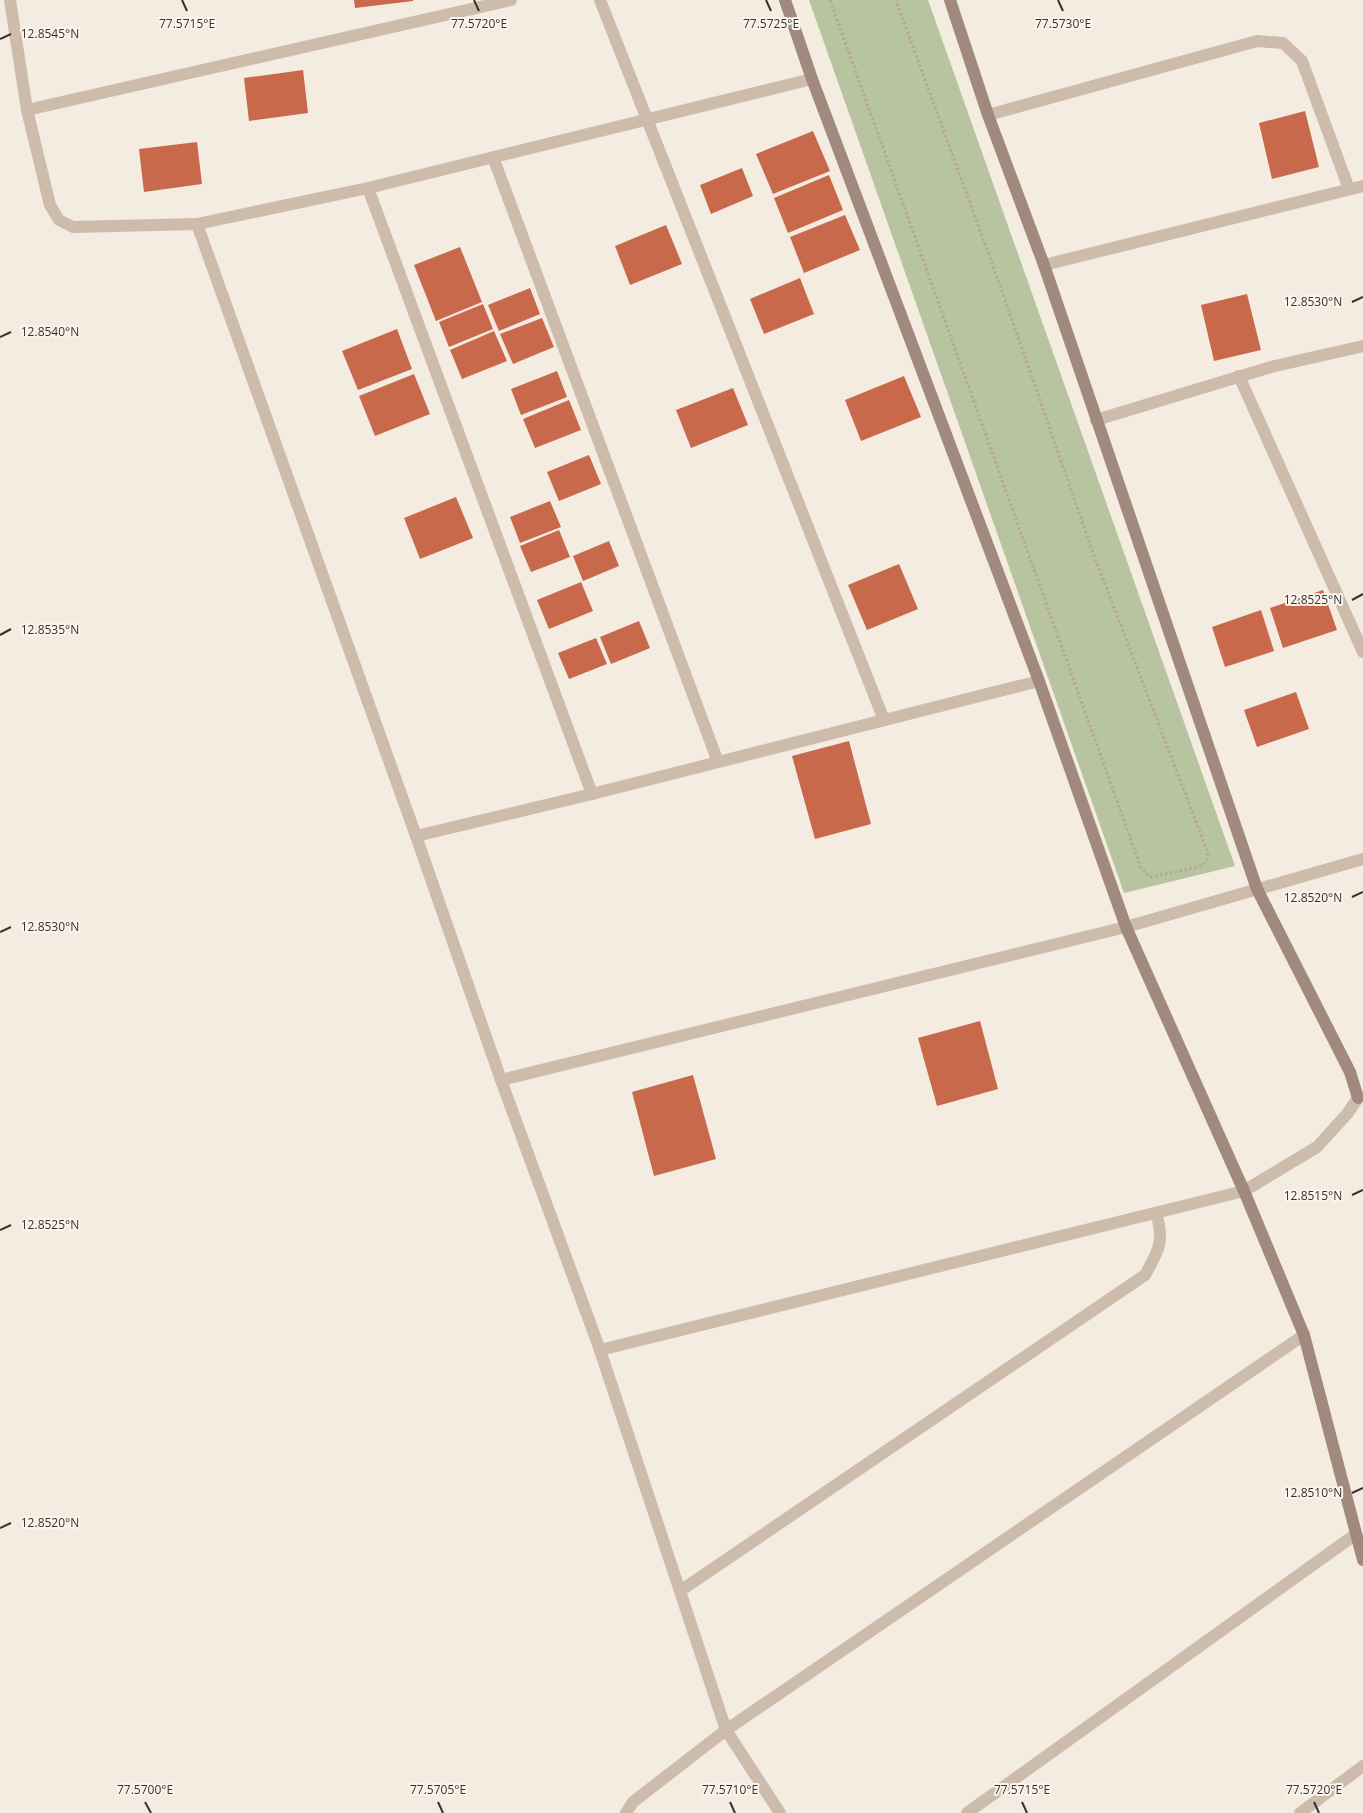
<svg xmlns="http://www.w3.org/2000/svg" width="1363" height="1813" viewBox="0 0 1363 1813" font-family="'Open Sans',sans-serif">
<rect width="100%" height="100%" fill="#f4ebe1"/>
<polygon fill="#b8c4a0" points="809,0 928,0 1235,866 1124,893"/>
<g fill="#c8694b">
<polygon points="354,0 413,0 413,1 355,8"/>
<polygon points="303,70 308,113 249,121 244,78"/>
<polygon points="1305,111 1319,167 1272,179 1259,123"/>
<polygon points="813,131 830,171 773,194 756,154"/>
<polygon points="197,142 202,184 144,192 139,149"/>
<polygon points="742,168 753,196 711,214 700,185"/>
<polygon points="829,175 843,210 788,233 774,198"/>
<polygon points="845,215 860,250 804,273 790,237"/>
<polygon points="666,225 682,264 630,285 615,246"/>
<polygon points="460,247 482,302 436,321 414,265"/>
<polygon points="800,278 814,314 764,334 750,299"/>
<polygon points="530,288 540,314 499,331 488,305"/>
<polygon points="1247,294 1261,350 1214,361 1201,305"/>
<polygon points="483,304 493,329 449,347 439,322"/>
<polygon points="542,318 554,347 513,364 500,334"/>
<polygon points="397,329 412,369 358,390 342,351"/>
<polygon points="494,331 507,361 462,379 450,350"/>
<polygon points="557,371 567,397 521,415 511,389"/>
<polygon points="414,374 430,414 375,436 359,396"/>
<polygon points="904,376 921,417 861,441 845,400"/>
<polygon points="733,388 748,425 691,448 676,410"/>
<polygon points="569,400 581,430 535,448 523,419"/>
<polygon points="589,455 601,484 559,501 547,472"/>
<polygon points="456,497 473,538 420,559 404,518"/>
<polygon points="550,501 561,527 520,543 510,517"/>
<polygon points="559,530 570,557 531,572 520,546"/>
<polygon points="609,541 619,566 583,581 573,556"/>
<polygon points="899,564 918,609 867,630 848,585"/>
<polygon points="581,582 593,611 549,629 537,600"/>
<polygon points="1323,590 1337,630 1283,648 1270,608"/>
<polygon points="1261,610 1274,651 1225,667 1212,627"/>
<polygon points="639,621 650,648 611,664 600,637"/>
<polygon points="596,638 607,664 569,679 558,653"/>
<polygon points="1296,692 1309,729 1257,747 1244,710"/>
<polygon points="849,741 871,824 815,839 792,756"/>
<polygon points="980,1021 998,1089 937,1106 918,1038"/>
<polygon points="693,1075 716,1159 654,1176 632,1092"/>
</g>
<g fill="none" stroke-linecap="round" stroke-linejoin="round">
<polyline stroke="#b9a596" stroke-width="3" stroke-dasharray="2.5 2.5" stroke-linecap="butt" points="830,0 1141,868 1150,877 1199,867 1207,861 1208,853 1092,550 1001,288 896,0"/>
<g stroke="#cdbbac" stroke-width="12">
<polyline points="10,0 27,110 50,205 59,220 73,227 197,224 368,188 812,79"/>
<polyline points="600,0 884,720"/>
<polyline points="27,110 511,0"/>
<polyline points="988,115 1257,41 1283,43 1302,61 1349,189"/>
<polyline points="493,157 718,762"/>
<polyline points="368,188 592,794"/>
<polyline points="197,224 416,836 501,1080 600,1350 726,1730 1304,1335"/>
<polyline points="1044,265 1363,186"/>
<polyline points="1239,376 1363,652"/>
<polyline points="1096,420 1271,367 1363,346"/>
<polyline points="416,836 592,794 1039,681"/>
<polyline points="501,1080 1126,927 1363,859"/>
<polyline points="600,1350 1244,1191 1317,1147 1347,1114 1358,1098"/>
<path d="M680,1591L1145,1275C1158,1252 1165,1241 1156,1213"/>
<polyline points="626,1813 633,1802 726,1730 780,1813"/>
<polyline points="967,1813 1356,1534"/>
<polyline points="1300,1813 1363,1766"/>
</g>
<g stroke="#a18a7d" stroke-width="12">
<polyline points="785,0 812,79 1039,681 1126,927 1244,1191 1304,1335 1363,1560"/>
<polyline points="950,0 988,115 1044,265 1257,889 1350,1072 1358,1098"/>
</g>
</g>
<path fill="none" stroke="#3b302b" stroke-width="2" d="M182,0L187,11M474,0L479,11M766,0L771,11M1058,0L1063,11M0,39L11,34M1352,302L1363,297M0,337L11,332M1352,600L1363,594M0,635L11,629M1352,897L1363,892M0,932L11,927M1352,1195L1363,1190M0,1230L11,1225M1352,1493L1363,1488M0,1528L11,1523M145,1802L151,1813M438,1802L443,1813M730,1802L735,1813M1022,1802L1027,1813M1314,1802L1319,1813"/>
<g font-size="12" text-anchor="middle" fill="#3b302b" stroke="#fbf5ee" stroke-width="4" stroke-linejoin="round" paint-order="stroke">
<text x="187" y="28">77.5715°E</text>
<text x="479" y="28">77.5720°E</text>
<text x="1063" y="28">77.5730°E</text>
<text x="771" y="28">77.5725°E</text>
<text x="50" y="38">12.8545°N</text>
<text x="1313" y="306">12.8530°N</text>
<text x="50" y="336">12.8540°N</text>
<text x="1313" y="604">12.8525°N</text>
<text x="50" y="634">12.8535°N</text>
<text x="1313" y="902">12.8520°N</text>
<text x="50" y="931">12.8530°N</text>
<text x="1313" y="1200">12.8515°N</text>
<text x="50" y="1229">12.8525°N</text>
<text x="1313" y="1497">12.8510°N</text>
<text x="50" y="1527">12.8520°N</text>
<text x="145" y="1794">77.5700°E</text>
<text x="438" y="1794">77.5705°E</text>
<text x="730" y="1794">77.5710°E</text>
<text x="1022" y="1794">77.5715°E</text>
<text x="1314" y="1794">77.5720°E</text>
</g>
</svg>
